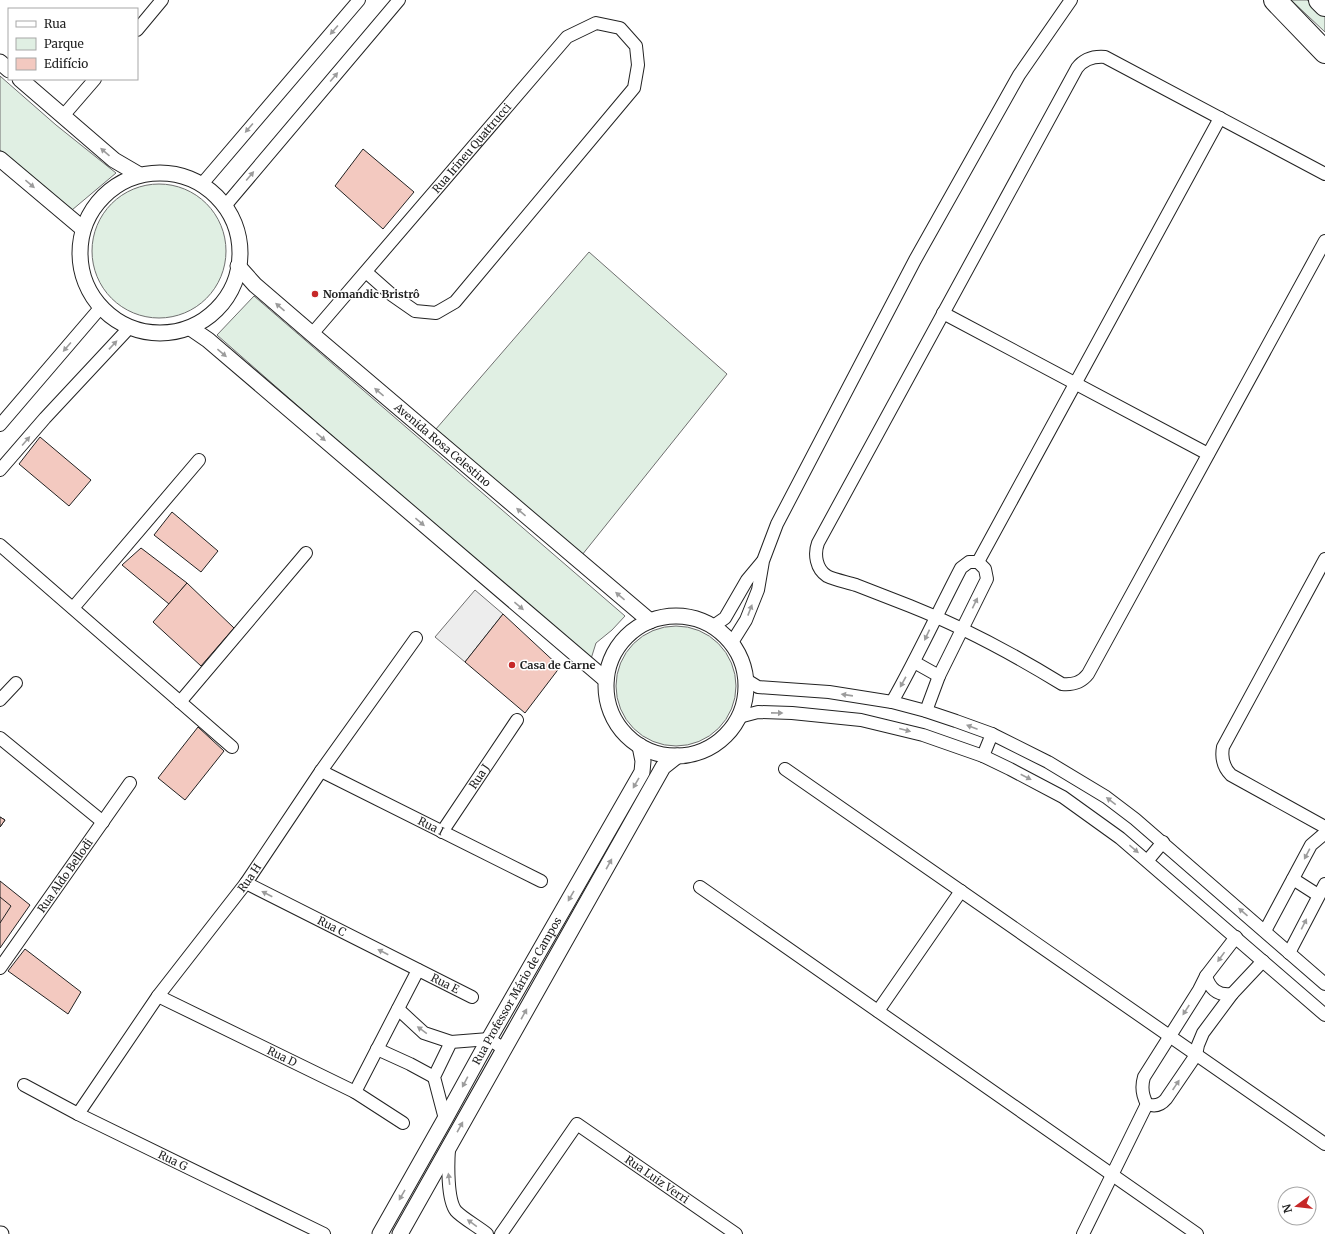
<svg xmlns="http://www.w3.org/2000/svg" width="1325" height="1234" viewBox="0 0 1325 1234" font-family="Merriweather,serif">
<rect width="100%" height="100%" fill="#fff"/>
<g fill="#e0efe3" stroke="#6f6f6f">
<polygon points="1291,0 1307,0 1325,17 1325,32"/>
<polygon points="0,76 56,125 116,173 72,210 0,150"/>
<circle cx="159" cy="251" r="67"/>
<polygon points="589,252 727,374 582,555 436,429"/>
<polygon points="254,296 625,616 612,630 596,643 590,662 217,335"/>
<circle cx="676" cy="686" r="60"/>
</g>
<polygon fill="#ededed" stroke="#6f6f6f" points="475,590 503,614 465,662 435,637"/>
<g fill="#f3c9c0" stroke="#222">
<polygon points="363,149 414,192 383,229 335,186"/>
<polygon points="40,437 91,480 69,506 19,464"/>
<polygon points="172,512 218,551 201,572 154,535"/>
<polygon points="141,548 187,583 169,604 122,565"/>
<polygon points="187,583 234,628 201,666 153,622"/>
<polygon points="503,614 560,667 525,713 465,662"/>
<polygon points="198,727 224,751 185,800 158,778"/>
<polygon points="0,817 5,820 0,827"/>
<polygon points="0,817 5,820 0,827"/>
<polygon points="0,881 30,905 0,948"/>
<polygon points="0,897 11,906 0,923"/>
<polygon points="25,949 81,992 68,1014 8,971"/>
</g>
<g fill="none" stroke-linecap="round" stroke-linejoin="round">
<defs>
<g id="minor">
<polyline points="137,30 162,0"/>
<polyline points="63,116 95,79"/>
<path d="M1325,174L1105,57C1093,56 1084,59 1077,68L818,543C814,554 816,569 827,576C835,580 847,582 856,585C874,592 892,599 910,606C963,627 1013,654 1062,684C1073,685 1081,683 1088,674L1325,241"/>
<polyline points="202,184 359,0"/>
<polyline points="225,206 399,0"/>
<polyline points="943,313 1208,454"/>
<path id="s1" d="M312,334L567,37L596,23L620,28L636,46L638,65L634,88L455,302L436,313L415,311L392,295L366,272"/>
<polyline points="0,425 101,307"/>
<polyline points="0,470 45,418 129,328"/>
<polyline points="0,545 232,747"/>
<path d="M1325,559L1223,747C1221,758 1223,767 1231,775L1325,827"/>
<polyline points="978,562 1220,118"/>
<polyline points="73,608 199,460"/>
<polyline points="712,627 725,618 747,580 762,562"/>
<polyline points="731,644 746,620 758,590 763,561 777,524 915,260 1019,75 1071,0"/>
<polyline points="914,662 939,676"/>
<polyline points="745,679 758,687 829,692 892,702 926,711 956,721 992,734 1048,762 1106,797 1135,819 1325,984"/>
<polyline points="0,700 16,683"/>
<polyline points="180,702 306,553"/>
<path d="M892,702C917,658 938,612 961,568L969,562H978L985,569L987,579L939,676L926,711"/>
<polyline points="739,717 758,712 792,713 861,720 923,735 983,756 1010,769 1063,797 1120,838 1325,1015"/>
<polyline points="0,738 103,822"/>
<polyline points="983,756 992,734"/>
<polyline points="785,769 1325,1144"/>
<path id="s2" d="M321,771L541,881"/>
<path id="s3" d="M442,832L517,720"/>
<polyline points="1148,860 1163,842"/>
<polyline points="1293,879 1318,895"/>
<path id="s4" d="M246,883L472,997"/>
<polyline points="700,887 1197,1234"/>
<polyline points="1265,931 1311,845 1325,833"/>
<path d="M1236,937L1206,976L1199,990L1144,1077C1141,1087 1142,1095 1147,1104C1155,1107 1161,1105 1166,1099L1196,1055L1198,1045L1203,1033L1232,994L1263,961"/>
<polyline points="1289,953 1325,884"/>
<path id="s5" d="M0,968L130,783"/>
<path d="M1206,976C1210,989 1218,996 1232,994"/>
<path id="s6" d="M158,996L355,1092L403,1123"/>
<polyline points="398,1009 424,1033 451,1042"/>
<polyline points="878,1011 961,891"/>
<polyline points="377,1049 410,1064 434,1077"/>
<path id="s7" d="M24,1085L78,1114L324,1234"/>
<polyline points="355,1092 418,970"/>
<path id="s8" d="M78,1114L158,996L246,883L321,771L416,638"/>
<polyline points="445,1119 434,1077 451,1042 489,1039 504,1049"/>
<path d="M449,1149C448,1163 447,1200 456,1211C461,1217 480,1228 487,1234"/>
<path id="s9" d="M501,1234L577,1124L736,1234"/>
<polyline points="1083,1234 1147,1104"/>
</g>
<g id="tertiary">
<polyline points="0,62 9,70"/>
<polyline points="20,79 114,160 138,174"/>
<polyline points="0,159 82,228"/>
<circle cx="160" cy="253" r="80"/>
<path id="s10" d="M238,266L255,285L312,334L650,621"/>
<polyline points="192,329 208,340 606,680"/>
<circle cx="676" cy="686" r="70"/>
<polyline points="0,1234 1,1234"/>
<path id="s11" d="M380,1234L445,1119L489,1039L642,772L643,761L640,746"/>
<polyline points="400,1234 663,767 677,756"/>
</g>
<g id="motorway">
<polyline points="1275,0 1325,52"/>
<polyline points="1320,0 1325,5"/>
</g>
</defs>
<use href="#minor" stroke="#222" stroke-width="14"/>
<use href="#tertiary" stroke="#222" stroke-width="17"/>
<use href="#motorway" stroke="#222" stroke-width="24"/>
<use href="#minor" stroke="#fff" stroke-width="12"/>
<use href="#tertiary" stroke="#fff" stroke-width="15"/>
<use href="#motorway" stroke="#fff" stroke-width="22"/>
</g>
<defs><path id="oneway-solid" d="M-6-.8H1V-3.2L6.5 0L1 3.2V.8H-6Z"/></defs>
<g fill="#9c9c9c">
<use href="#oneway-solid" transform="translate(334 30) rotate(131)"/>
<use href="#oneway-solid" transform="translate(334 77) rotate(-50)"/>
<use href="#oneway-solid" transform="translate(249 128) rotate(131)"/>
<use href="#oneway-solid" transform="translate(105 152) rotate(-139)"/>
<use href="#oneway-solid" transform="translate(250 176) rotate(-50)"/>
<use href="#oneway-solid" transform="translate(30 184) rotate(40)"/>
<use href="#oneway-solid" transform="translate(280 307) rotate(-139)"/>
<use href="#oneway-solid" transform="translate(113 345) rotate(-47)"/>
<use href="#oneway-solid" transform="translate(67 347) rotate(131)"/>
<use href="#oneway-solid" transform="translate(222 353) rotate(40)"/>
<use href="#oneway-solid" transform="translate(379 392) rotate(-140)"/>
<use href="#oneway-solid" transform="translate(321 437) rotate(40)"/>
<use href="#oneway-solid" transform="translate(26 441) rotate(-49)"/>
<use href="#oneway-solid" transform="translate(521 512) rotate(-140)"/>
<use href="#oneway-solid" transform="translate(420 522) rotate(40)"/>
<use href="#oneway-solid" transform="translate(620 596) rotate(-140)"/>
<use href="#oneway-solid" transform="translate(975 603) rotate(-64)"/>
<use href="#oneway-solid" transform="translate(519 606) rotate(40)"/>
<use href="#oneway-solid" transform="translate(750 610) rotate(-69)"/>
<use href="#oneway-solid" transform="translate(927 635) rotate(115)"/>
<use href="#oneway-solid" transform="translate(903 682) rotate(119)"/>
<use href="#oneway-solid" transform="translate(847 695) rotate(-172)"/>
<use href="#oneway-solid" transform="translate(777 713) rotate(1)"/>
<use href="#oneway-solid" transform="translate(972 727) rotate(-159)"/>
<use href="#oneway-solid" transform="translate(905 730) rotate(15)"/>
<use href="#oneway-solid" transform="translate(1026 777) rotate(27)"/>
<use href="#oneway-solid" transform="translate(636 783) rotate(120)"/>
<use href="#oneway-solid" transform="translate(1111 801) rotate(-143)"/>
<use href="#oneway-solid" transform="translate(1134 849) rotate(40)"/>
<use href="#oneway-solid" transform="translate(1307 854) rotate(118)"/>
<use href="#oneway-solid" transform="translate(609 864) rotate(-61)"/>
<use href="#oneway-solid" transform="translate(267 894) rotate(-153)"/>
<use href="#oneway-solid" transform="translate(571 896) rotate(120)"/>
<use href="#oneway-solid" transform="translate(1243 912) rotate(-139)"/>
<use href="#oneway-solid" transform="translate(1304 924) rotate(-63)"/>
<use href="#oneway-solid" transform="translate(383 952) rotate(-153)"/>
<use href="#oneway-solid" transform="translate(1221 957) rotate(126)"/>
<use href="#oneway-solid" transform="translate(1186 1010) rotate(123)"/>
<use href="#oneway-solid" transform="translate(524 1014) rotate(-61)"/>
<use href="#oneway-solid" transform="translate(422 1030) rotate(-144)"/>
<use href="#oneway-solid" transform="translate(465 1082) rotate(118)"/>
<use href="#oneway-solid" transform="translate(1176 1085) rotate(-56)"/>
<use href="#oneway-solid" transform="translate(460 1127) rotate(-61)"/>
<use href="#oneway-solid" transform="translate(449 1179) rotate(-97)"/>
<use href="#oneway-solid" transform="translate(402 1195) rotate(120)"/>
<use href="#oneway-solid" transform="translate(472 1223) rotate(-144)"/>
</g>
<g fill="#c62828" stroke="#fff" stroke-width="1.5">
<circle cx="315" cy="294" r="4"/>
<circle cx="512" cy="665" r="4"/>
</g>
<g text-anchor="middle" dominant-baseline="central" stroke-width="3" stroke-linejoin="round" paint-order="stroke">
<g font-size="11" fill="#222" stroke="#fff">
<text stroke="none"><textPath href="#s1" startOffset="245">Rua Irineu Quattrucci</textPath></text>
<text stroke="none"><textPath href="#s10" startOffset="272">Avenida Rosa Celestino</textPath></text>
<text stroke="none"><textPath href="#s3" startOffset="67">Rua J</textPath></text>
<text stroke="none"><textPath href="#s2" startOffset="123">Rua I</textPath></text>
<text stroke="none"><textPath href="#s5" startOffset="113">Rua Aldo Bellodi</textPath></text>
<text stroke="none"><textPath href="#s8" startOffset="292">Rua H</textPath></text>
<text stroke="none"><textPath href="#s4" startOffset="96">Rua C</textPath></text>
<text stroke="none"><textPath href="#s4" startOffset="223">Rua E</textPath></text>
<text stroke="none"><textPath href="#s11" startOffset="279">Rua Professor Mário de Campos</textPath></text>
<text stroke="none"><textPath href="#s6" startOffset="138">Rua D</textPath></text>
<text stroke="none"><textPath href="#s7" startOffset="167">Rua G</textPath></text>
<text stroke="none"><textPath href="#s9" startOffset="231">Rua Luiz Verri</textPath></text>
</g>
<g font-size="11" font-weight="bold" fill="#222" stroke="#fff" text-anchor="start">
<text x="323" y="294">Nomandic Bristrô</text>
<text x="520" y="665">Casa de Carne</text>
</g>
</g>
<rect x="8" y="8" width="130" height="72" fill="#ffffff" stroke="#a7a7a7"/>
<rect x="16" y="21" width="20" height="6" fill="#ffffff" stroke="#a7a7a7"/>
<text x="44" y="28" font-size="12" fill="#222222">Rua</text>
<rect x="16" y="38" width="20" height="12" fill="#e0efe3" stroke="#a7a7a7"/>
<text x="44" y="48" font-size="12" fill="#222222">Parque</text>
<rect x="16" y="58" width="20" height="12" fill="#f3c9c0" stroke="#a7a7a7"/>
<text x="44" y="68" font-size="12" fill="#222222">Edifício</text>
<g transform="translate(1297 1206) rotate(255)"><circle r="19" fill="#ffffff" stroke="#a7a7a7"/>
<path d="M0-3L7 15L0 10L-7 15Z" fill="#c62828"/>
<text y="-6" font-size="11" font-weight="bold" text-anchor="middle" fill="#222222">N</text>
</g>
</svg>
